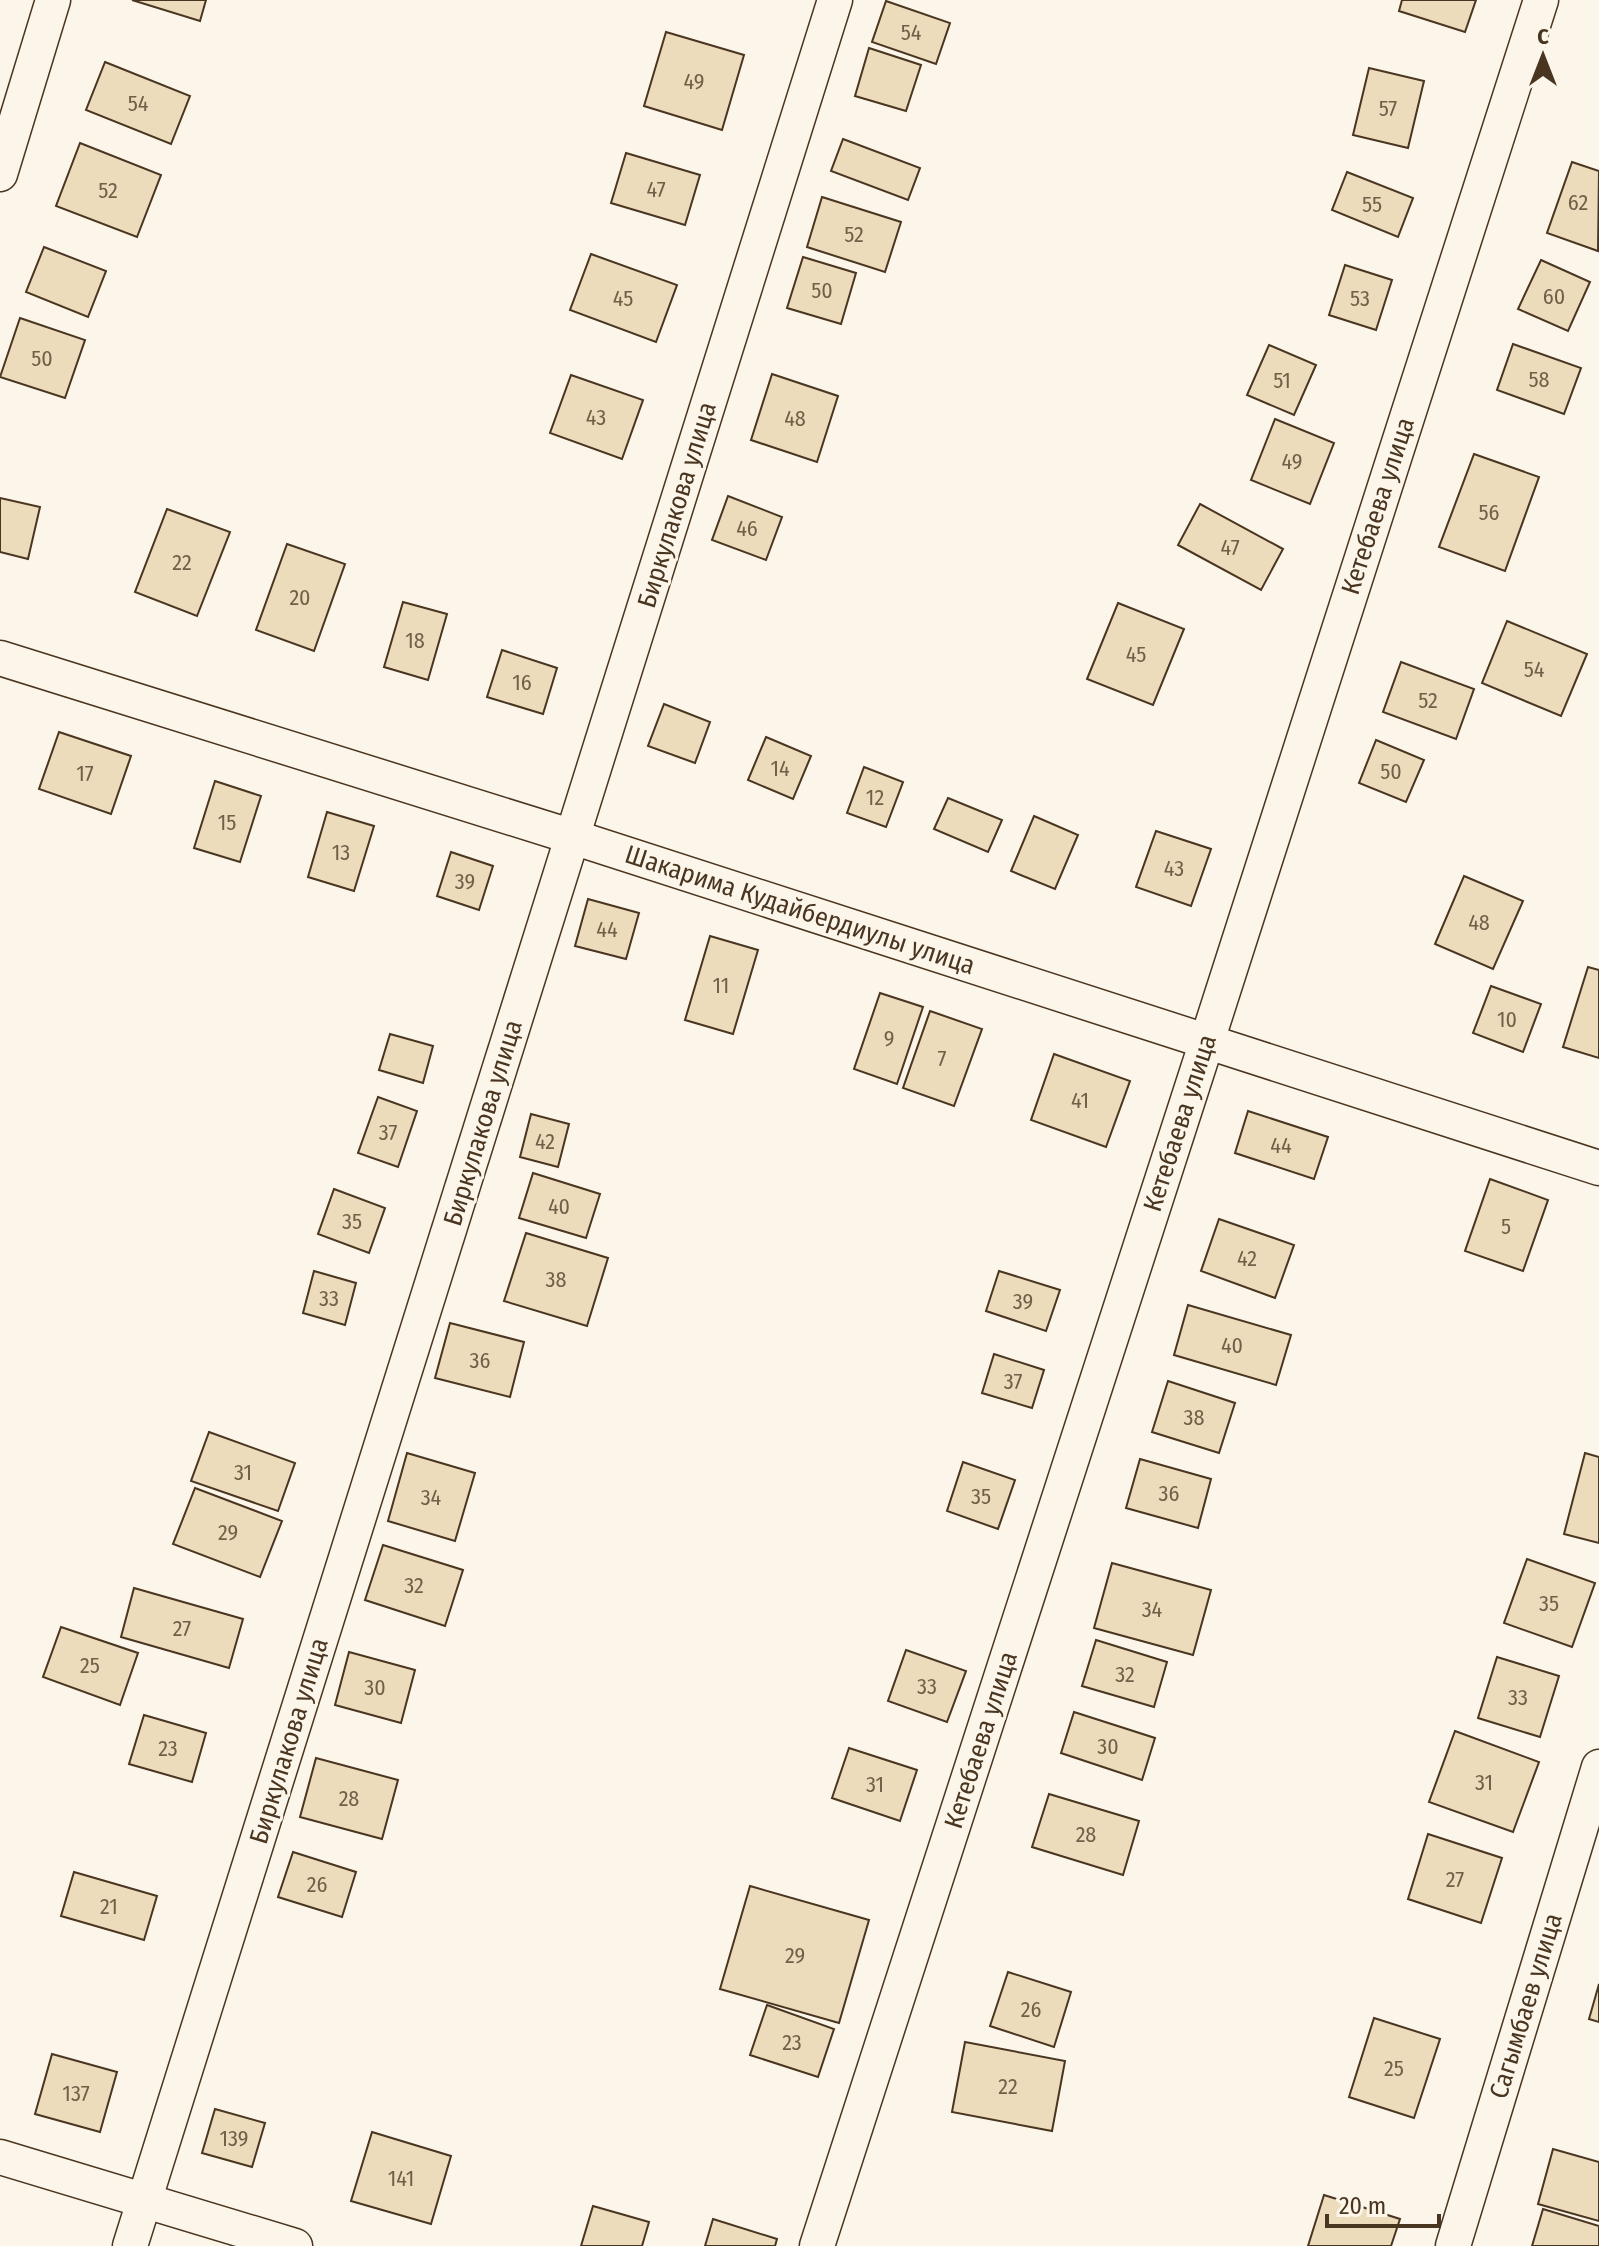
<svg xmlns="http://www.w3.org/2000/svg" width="1599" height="2246" viewBox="0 0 1599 2246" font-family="'Fira Sans Condensed',sans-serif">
<rect width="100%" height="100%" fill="#fbf6e9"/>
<g fill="#ecdcbc" stroke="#4a3520" stroke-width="2">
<polygon points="132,0 206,0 200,21"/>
<polygon points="1402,0 1476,0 1465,32 1399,11"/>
<polygon points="886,1 950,23 936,64 872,42"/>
<polygon points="666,32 744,55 722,130 644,106"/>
<polygon points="869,48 921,65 906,111 855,96"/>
<polygon points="105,62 190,96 171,144 86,110"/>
<polygon points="1369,68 1424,81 1408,148 1353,135"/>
<polygon points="843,139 920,168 908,200 831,171"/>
<polygon points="80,143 161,175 137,237 56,206"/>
<polygon points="626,153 700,175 685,225 611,203"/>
<polygon points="1572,162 1599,171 1598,251 1547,233"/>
<polygon points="1347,172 1413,198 1398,237 1332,210"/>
<polygon points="822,197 901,222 885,272 807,247"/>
<polygon points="44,247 106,271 88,317 26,292"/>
<polygon points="591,254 677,285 656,342 570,310"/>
<polygon points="803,257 856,273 841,324 787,308"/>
<polygon points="1541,260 1590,282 1568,331 1518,309"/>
<polygon points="1345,265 1392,280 1376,330 1329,315"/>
<polygon points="20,318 85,340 65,398 0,377"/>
<polygon points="1513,344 1581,368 1564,414 1497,390"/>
<polygon points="1269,345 1316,365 1294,415 1247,395"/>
<polygon points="772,374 838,396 817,462 751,440"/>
<polygon points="571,375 643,400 622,459 550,433"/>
<polygon points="1275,419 1334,443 1310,504 1251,480"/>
<polygon points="1474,454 1539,477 1505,571 1439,547"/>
<polygon points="728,496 782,517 766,560 712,540"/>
<polygon points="0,498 40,507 28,559 0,552"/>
<polygon points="1200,504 1283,549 1261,590 1178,545"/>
<polygon points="167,509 230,532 197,616 135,592"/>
<polygon points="287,544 345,564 314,651 256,630"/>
<polygon points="403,602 447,614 428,680 384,667"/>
<polygon points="1118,603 1184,629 1153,705 1087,679"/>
<polygon points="1507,621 1587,654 1561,716 1482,683"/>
<polygon points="502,650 557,668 543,714 487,697"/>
<polygon points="1401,662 1474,689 1456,739 1383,712"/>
<polygon points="664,704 710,722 695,763 648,746"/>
<polygon points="59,732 131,756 111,814 39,789"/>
<polygon points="766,737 811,756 793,799 748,780"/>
<polygon points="1376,740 1424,760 1406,802 1359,783"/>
<polygon points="864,767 903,782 886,827 847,813"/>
<polygon points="215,781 261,796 240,862 194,848"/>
<polygon points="948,798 1002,820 988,852 934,829"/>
<polygon points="327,812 374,826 354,891 308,877"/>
<polygon points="1034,816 1078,835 1055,889 1011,871"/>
<polygon points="1156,831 1211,849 1191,906 1136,887"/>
<polygon points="451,852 493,866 479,910 437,896"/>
<polygon points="1464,876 1523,901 1493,969 1435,944"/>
<polygon points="588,899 639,913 626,959 575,946"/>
<polygon points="710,936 758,950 733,1034 685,1020"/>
<polygon points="1588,967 1599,970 1599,1058 1563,1047"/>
<polygon points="1491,986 1541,1004 1523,1052 1473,1033"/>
<polygon points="880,993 923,1007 897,1084 854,1069"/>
<polygon points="930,1011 982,1029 954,1106 903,1088"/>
<polygon points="390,1034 433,1046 423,1083 379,1070"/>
<polygon points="1054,1054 1130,1081 1106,1147 1031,1120"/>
<polygon points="378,1097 417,1111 398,1167 358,1153"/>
<polygon points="1248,1111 1328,1137 1314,1179 1235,1153"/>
<polygon points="531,1114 569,1124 558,1167 520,1157"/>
<polygon points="533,1173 600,1194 586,1238 519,1218"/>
<polygon points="1490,1179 1548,1200 1523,1271 1465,1251"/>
<polygon points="334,1189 385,1208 369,1253 318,1234"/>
<polygon points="1219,1219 1294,1245 1275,1298 1201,1271"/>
<polygon points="526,1233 608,1258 587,1326 504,1301"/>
<polygon points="314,1271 356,1283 345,1325 303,1313"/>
<polygon points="999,1271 1060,1290 1046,1331 986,1311"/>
<polygon points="1188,1305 1291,1335 1276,1385 1174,1355"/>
<polygon points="450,1323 524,1342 510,1397 435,1378"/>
<polygon points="994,1354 1044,1370 1032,1408 982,1393"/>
<polygon points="1168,1381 1235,1403 1219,1453 1152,1432"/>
<polygon points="209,1432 295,1463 278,1511 191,1481"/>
<polygon points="407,1453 475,1473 455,1541 388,1521"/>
<polygon points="1585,1453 1599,1457 1599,1543 1564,1534"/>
<polygon points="1140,1459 1211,1479 1198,1528 1126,1508"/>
<polygon points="963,1462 1015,1480 998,1529 947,1511"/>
<polygon points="195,1488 282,1521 260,1577 173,1544"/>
<polygon points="383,1545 463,1570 445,1626 365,1600"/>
<polygon points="1527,1559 1595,1583 1572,1647 1504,1623"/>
<polygon points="1112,1563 1211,1590 1193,1655 1094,1628"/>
<polygon points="134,1588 243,1619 229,1668 121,1637"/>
<polygon points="61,1627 138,1653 120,1705 43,1677"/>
<polygon points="1096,1640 1167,1662 1154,1707 1082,1686"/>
<polygon points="906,1650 966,1671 947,1722 888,1701"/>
<polygon points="349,1652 415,1670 401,1723 335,1705"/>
<polygon points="1497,1657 1559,1676 1540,1737 1478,1718"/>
<polygon points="1074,1712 1155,1738 1142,1780 1061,1753"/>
<polygon points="144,1715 206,1733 192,1782 129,1764"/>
<polygon points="1455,1731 1539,1762 1513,1832 1429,1802"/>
<polygon points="849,1748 917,1770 900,1821 832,1798"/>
<polygon points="316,1758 398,1780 382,1839 300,1817"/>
<polygon points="1049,1794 1139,1821 1123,1875 1032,1847"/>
<polygon points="1428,1834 1502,1858 1481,1923 1408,1899"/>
<polygon points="293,1852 356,1872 342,1917 278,1897"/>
<polygon points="74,1872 157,1896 144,1940 61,1916"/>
<polygon points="750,1886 869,1920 839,2023 720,1989"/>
<polygon points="1008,1972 1071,1992 1054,2047 990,2026"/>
<polygon points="1599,1984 1599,2022 1589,2019"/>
<polygon points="767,2005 834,2029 818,2077 750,2055"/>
<polygon points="1374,2018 1440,2039 1414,2118 1349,2097"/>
<polygon points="965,2042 1065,2061 1052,2131 952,2112"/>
<polygon points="52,2054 117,2072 100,2132 35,2114"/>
<polygon points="215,2109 265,2123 252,2167 202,2153"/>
<polygon points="372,2132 451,2156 431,2224 351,2201"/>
<polygon points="1553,2149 1599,2162 1599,2221 1538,2204"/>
<polygon points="1324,2195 1400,2219 1391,2246 1308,2246"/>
<polygon points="593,2206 649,2222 642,2246 581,2246"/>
<polygon points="1543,2209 1599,2226 1599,2246 1532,2246"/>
<polygon points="713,2219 777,2239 775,2246 705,2246"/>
</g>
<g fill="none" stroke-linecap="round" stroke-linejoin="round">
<defs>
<g id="street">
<polyline points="0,174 53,0"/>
<polyline points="0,658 573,837 1599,1168"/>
<polyline points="0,2157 295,2246"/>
<polyline points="130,2246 835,0"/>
<polyline points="817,2246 1207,1041 1541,0"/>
<polyline points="1453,2246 1599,1767"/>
</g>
</defs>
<use href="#street" stroke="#4a3520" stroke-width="37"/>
<use href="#street" stroke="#fbf6e9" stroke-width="34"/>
</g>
<g text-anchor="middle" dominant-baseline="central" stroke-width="6" stroke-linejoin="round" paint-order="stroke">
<g font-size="22" fill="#725f47">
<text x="911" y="32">54</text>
<text x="694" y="81">49</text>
<text x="138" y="103">54</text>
<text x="1388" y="108">57</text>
<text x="656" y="189">47</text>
<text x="108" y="190">52</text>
<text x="1578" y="202">62</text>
<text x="1372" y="204">55</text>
<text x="854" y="234">52</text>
<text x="822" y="290">50</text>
<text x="1554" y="296">60</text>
<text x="623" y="298">45</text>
<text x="1360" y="298">53</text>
<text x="42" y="358">50</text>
<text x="1539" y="379">58</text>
<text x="1282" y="380">51</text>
<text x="596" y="417">43</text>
<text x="795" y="418">48</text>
<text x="1292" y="461">49</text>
<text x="1489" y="512">56</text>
<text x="747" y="528">46</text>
<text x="1230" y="547">47</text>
<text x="182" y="562">22</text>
<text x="300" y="597">20</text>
<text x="415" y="640">18</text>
<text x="1136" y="654">45</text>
<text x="1534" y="669">54</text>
<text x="522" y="682">16</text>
<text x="1428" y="700">52</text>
<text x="780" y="768">14</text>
<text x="1391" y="771">50</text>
<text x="85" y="773">17</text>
<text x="875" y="797">12</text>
<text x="227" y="822">15</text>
<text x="341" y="852">13</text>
<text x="1174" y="868">43</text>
<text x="465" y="881">39</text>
<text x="1479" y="922">48</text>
<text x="607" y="929">44</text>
<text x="721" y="985">11</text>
<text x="1507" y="1019">10</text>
<text x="889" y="1038">9</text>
<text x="942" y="1058">7</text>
<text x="1080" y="1100">41</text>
<text x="388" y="1132">37</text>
<text x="545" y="1141">42</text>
<text x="1281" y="1145">44</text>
<text x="559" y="1206">40</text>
<text x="352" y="1221">35</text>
<text x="1506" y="1226">5</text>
<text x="1247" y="1258">42</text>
<text x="556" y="1279">38</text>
<text x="329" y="1298">33</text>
<text x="1023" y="1301">39</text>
<text x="1232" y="1345">40</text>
<text x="480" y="1360">36</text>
<text x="1013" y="1381">37</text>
<text x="1194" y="1417">38</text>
<text x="243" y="1472">31</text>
<text x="1169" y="1493">36</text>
<text x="981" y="1496">35</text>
<text x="431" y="1497">34</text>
<text x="228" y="1532">29</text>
<text x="414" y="1585">32</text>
<text x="1549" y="1603">35</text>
<text x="1152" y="1609">34</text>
<text x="182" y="1628">27</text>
<text x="90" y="1665">25</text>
<text x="1125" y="1674">32</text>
<text x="927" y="1686">33</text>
<text x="375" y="1687">30</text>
<text x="1518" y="1697">33</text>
<text x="1108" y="1746">30</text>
<text x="168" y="1748">23</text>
<text x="1484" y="1782">31</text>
<text x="875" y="1784">31</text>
<text x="349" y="1798">28</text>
<text x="1086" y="1834">28</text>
<text x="1455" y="1879">27</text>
<text x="317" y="1884">26</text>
<text x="109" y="1906">21</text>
<text x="795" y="1955">29</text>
<text x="1031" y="2009">26</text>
<text x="792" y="2042">23</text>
<text x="1394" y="2068">25</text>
<text x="1008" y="2086">22</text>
<text x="76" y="2093">137</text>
<text x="234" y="2138">139</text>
<text x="401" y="2178">141</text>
</g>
<g font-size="26" fill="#4a3520" stroke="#fbf6e9">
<text transform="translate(677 505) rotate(-73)">Биркулакова улица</text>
<text transform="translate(1378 506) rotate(-72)">Кетебаева улица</text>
<text transform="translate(800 910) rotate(18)">Шакарима Кудайбердиулы улица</text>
<text transform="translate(483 1123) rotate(-73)">Биркулакова улица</text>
<text transform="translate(1180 1123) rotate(-72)">Кетебаева улица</text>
<text transform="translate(981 1740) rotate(-72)">Кетебаева улица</text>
<text transform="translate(289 1741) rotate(-73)">Биркулакова улица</text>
<text transform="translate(1526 2006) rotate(-73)">Сагымбаев улица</text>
</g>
</g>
<g transform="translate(1543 56)" stroke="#fbf6e9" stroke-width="6" paint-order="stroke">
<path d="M0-6L14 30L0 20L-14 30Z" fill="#4a3520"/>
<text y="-12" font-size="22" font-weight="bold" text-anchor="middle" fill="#4a3520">С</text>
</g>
<path d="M1327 2214v12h112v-12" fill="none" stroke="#4a3520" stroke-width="4"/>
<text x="1339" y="2214" font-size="24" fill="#4a3520" stroke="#fbf6e9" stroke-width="6" paint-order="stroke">20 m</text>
</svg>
